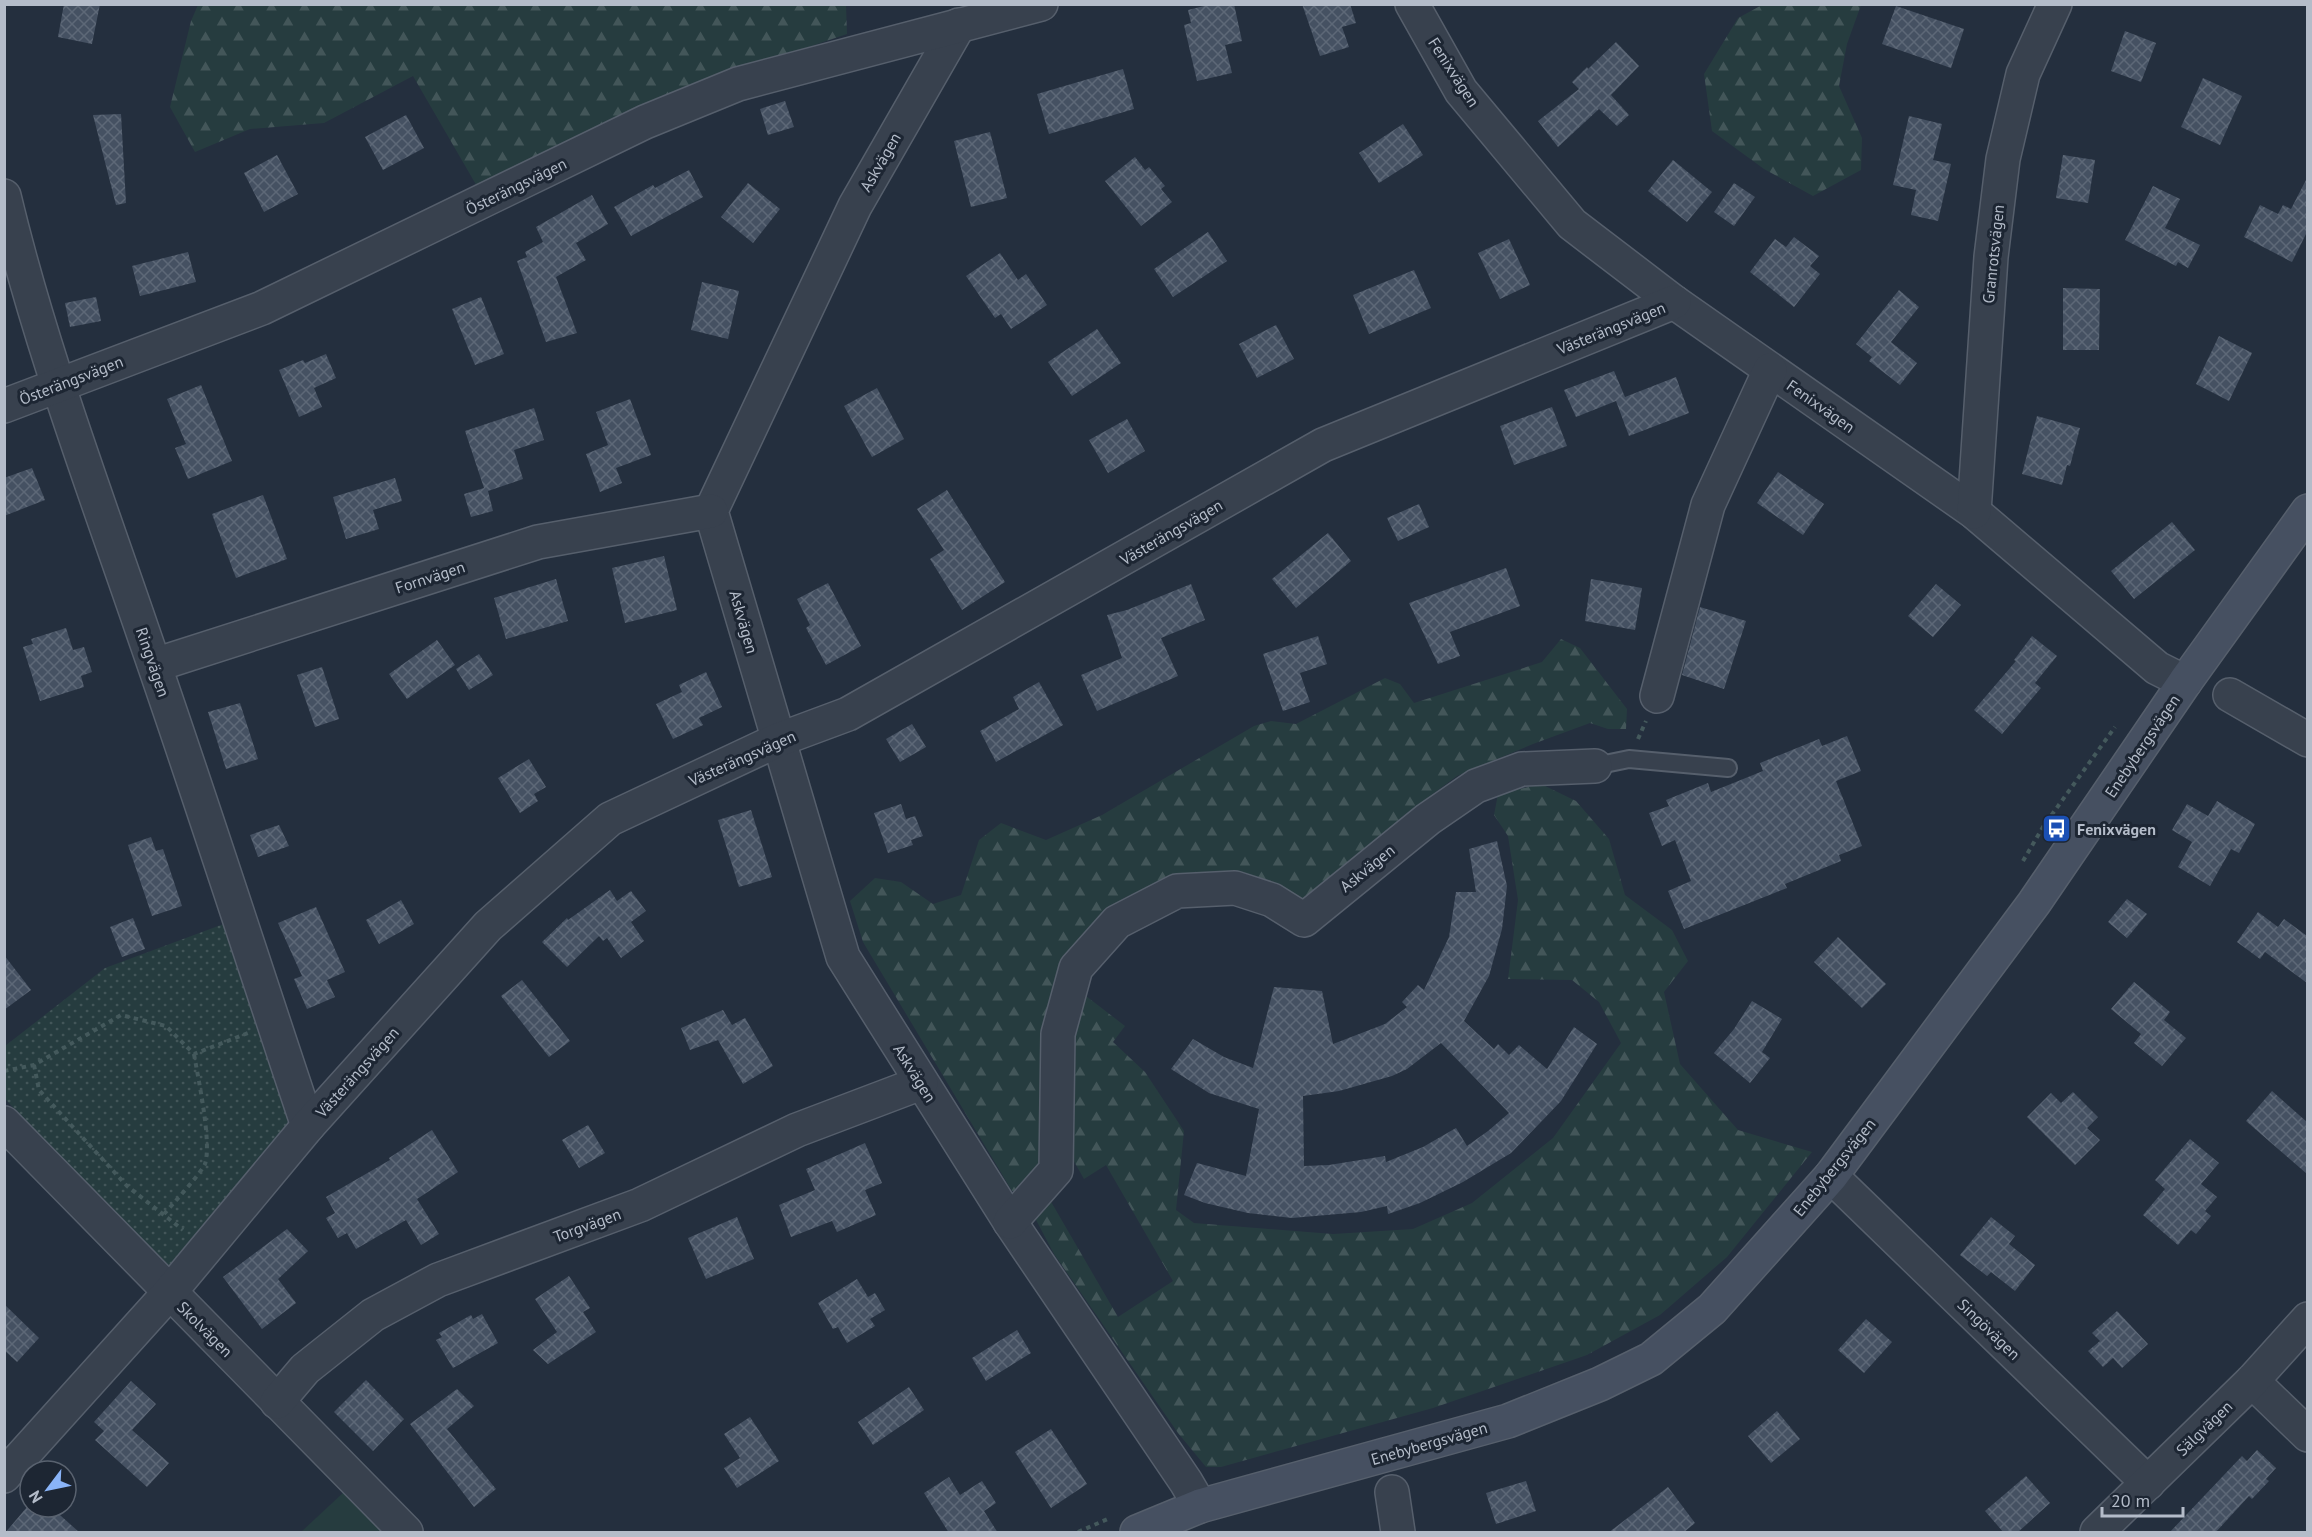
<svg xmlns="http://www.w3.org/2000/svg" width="2312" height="1537" viewBox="0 0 2312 1537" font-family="'PT Sans',sans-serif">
<defs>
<pattern id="green-dots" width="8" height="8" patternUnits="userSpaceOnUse" patternTransform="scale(1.5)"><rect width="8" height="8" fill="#263c3f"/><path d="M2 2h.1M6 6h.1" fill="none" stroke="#435659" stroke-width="1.8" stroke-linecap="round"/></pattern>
<pattern id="forest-firs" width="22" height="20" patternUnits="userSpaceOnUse" patternTransform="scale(1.5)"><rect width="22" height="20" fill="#263c3f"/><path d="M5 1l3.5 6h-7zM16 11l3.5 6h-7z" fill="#435659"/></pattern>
<pattern id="building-cross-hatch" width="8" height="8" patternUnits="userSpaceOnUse" patternTransform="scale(1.5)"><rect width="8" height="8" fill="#455162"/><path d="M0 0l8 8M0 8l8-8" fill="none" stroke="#5d6877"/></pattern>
</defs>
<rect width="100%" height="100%" fill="#242f3e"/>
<polygon fill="url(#green-dots)" points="229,922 293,1121 166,1269 5,1099 5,1046 105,968"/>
<g fill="url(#forest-firs)">
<polygon points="198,5 846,5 847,34 720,77 478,188 413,76 324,123 250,129 195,152 170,107 191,21"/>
<polygon points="1762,5 1861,5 1847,44 1839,86 1862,138 1861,170 1813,196 1764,169 1712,131 1704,74 1738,18"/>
<polygon points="1561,639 1580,648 1627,709 1626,729 1608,729 1590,723 1533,744 1457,776 1402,817 1400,831 1344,875 1302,899 1218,872 1193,875 1164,882 1124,898 1099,919 1062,966 1054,985 1041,1035 1043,1130 1037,1175 1026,1189 1012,1191 863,942 850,901 875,878 901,882 933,904 961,895 979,840 1001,823 1046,840 1102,815 1254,726 1271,721 1296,724 1385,678 1400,684 1414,703 1542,662"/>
<polygon points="1541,784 1576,801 1609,839 1625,895 1672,930 1688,961 1664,992 1680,1064 1738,1130 1812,1152 1727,1257 1660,1315 1587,1355 1433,1408 1221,1467 1206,1467 1178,1433 1054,1254 1034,1216 1050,1200 1118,1317 1173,1281 1106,1165 1084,1179 1072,1158 1070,1030 1086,996 1125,1026 1113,1042 1145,1072 1184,1131 1176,1210 1194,1223 1333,1234 1413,1229 1472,1203 1553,1138 1621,1043 1599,1002 1572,980 1508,979 1518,900 1508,836 1494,815 1498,794"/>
</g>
<polygon fill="#263c3f" points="345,1491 383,1532 301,1532"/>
<g fill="url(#building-cross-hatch)" fill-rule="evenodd">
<polygon points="64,4 100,4 92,44 58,37"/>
<polygon points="1212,4 1234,4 1242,41 1225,45 1232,73 1197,81 1184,25 1191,23 1188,10"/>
<polygon points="1302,4 1350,4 1356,23 1342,27 1349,47 1320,56"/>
<polygon points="1896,6 1964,29 1951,68 1882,44"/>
<polygon points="2125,31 2156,43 2141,82 2111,71"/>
<polygon points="1616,42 1639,66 1611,95 1629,115 1617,126 1599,109 1558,147 1538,121 1579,89 1572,82 1587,67 1588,69"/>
<polygon points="1123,69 1134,109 1049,134 1037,94"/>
<polygon points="2203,78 2242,96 2220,145 2181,127"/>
<polygon points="785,101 794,127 768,135 760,109"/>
<polygon points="121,114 126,203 116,205 93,115"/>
<polygon points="406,115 424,148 383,170 365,137"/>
<polygon points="1909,116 1942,124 1933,160 1951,164 1938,221 1911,215 1916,190 1893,185"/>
<polygon points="1403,124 1423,155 1379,183 1359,153"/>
<polygon points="990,132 1007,198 971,207 954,141"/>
<polygon points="277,155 298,194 264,212 244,173"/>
<polygon points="2063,155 2095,160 2088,203 2056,198"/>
<polygon points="1135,157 1145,170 1149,167 1165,186 1161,189 1172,202 1141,226 1105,181"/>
<polygon points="1673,160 1712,192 1687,222 1648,191"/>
<polygon points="689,170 703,197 631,236 614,207 653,185 655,188"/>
<polygon points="2307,178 2307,232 2292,262 2244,237 2260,205 2278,214 2283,205 2291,209"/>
<polygon points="748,183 780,209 753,243 721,217"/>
<polygon points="1734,183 1755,197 1734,226 1714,212"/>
<polygon points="2153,186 2180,199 2165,228 2200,245 2188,268 2178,262 2176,266 2125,240"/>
<polygon points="592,195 608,224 576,243 586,260 556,277 577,333 546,342 517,261 527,257 525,252 543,242 536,227"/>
<polygon points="1208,232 1227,261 1173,297 1154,269"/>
<polygon points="1794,237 1819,256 1810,266 1820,274 1794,307 1750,272 1775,239 1786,247"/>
<polygon points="1509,239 1530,285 1500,299 1478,253"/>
<polygon points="188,252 196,282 140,296 132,266"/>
<polygon points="1000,253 1018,280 1026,274 1047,305 1011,329 1001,314 995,318 966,276"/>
<polygon points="1414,270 1431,308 1369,334 1353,295"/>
<polygon points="702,282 739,291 728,339 691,330"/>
<polygon points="2063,288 2100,289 2099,350 2063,350"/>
<polygon points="1899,290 1919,307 1891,342 1917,363 1900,385 1869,361 1872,357 1856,344"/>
<polygon points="96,297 101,321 70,327 65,303"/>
<polygon points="481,297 504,354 475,365 452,309"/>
<polygon points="1276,325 1294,359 1257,378 1239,344"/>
<polygon points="1097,329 1121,363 1072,396 1048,362"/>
<polygon points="2219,336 2252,353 2229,401 2196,384"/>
<polygon points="326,354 336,378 314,388 322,407 299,417 279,370 303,360 305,363"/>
<polygon points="1614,371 1625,397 1676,377 1689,413 1629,436 1616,401 1576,417 1564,390"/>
<polygon points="201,385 232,461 188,479 175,448 186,444 167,399"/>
<polygon points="877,388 904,439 872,457 844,406"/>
<polygon points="630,399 651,455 616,468 622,483 600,492 586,454 608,445 596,412"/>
<polygon points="1552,407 1567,446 1514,465 1500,426"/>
<polygon points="534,408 544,440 514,450 523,479 488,491 493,511 471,517 464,494 484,488 465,431"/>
<polygon points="2037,416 2080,428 2070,466 2067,465 2062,485 2022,474"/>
<polygon points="1127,419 1145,451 1108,473 1089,440"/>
<polygon points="32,468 45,500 4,516 4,478"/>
<polygon points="1778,472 1824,504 1803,535 1757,503"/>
<polygon points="395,478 402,501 373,510 379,529 346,539 333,497"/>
<polygon points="947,490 1005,582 962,610 930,559 944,550 917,509"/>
<polygon points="263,495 287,559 236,578 212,514"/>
<polygon points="1419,504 1429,527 1398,541 1387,518"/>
<polygon points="2172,522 2195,550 2134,599 2111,571"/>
<polygon points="1328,533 1351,561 1296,608 1272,579"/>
<polygon points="664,556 677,610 625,623 612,568"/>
<polygon points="1506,568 1520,606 1450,632 1460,656 1438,664 1409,603"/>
<polygon points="556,579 568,621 506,639 494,598"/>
<polygon points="1591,579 1642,588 1635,630 1585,621"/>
<polygon points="828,583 861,646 826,665 806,628 810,625 797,599"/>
<polygon points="1191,584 1205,620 1161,638 1178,676 1097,711 1081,675 1122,658 1107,615 1127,610"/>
<polygon points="1936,584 1961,605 1933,637 1908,616"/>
<polygon points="1700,607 1746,621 1724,689 1682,675"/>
<polygon points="66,628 73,650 84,647 92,672 81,676 84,687 40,701 23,647 33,644 31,639"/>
<polygon points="1318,636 1327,664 1300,673 1310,702 1283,711 1263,654"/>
<polygon points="2032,636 2057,656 2035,683 2041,688 2002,734 1974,710 2016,661 2014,660"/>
<polygon points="437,640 455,665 407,699 389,674"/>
<polygon points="479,654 493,675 469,690 456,669"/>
<polygon points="322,667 339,719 315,727 297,675"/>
<polygon points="706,672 722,707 699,718 703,725 673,739 656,704 682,692 679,685"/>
<polygon points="1039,682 1063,725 996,762 980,731 1019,709 1013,697"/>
<polygon points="240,703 258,759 226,769 208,712"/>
<polygon points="912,724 926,747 900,762 886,739"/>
<polygon points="1847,736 1861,771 1836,781 1862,846 1839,855 1841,861 1785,884 1787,888 1684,929 1668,891 1691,881 1675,840 1662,846 1649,813 1669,806 1666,800 1708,783 1711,792 1763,771 1760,763 1819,739 1822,746"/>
<polygon points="529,759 546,787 534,794 538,801 520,813 498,778"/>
<polygon points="2217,801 2255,824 2239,853 2231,849 2210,886 2178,867 2192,842 2172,830 2187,804 2208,816"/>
<polygon points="901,804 906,819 915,816 923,836 911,840 913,845 888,853 874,813"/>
<polygon points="751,810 772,877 739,887 718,820"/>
<polygon points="279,825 289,846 258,857 250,835"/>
<polygon points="151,837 156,851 163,849 182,906 152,916 128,845"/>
<path d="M1497,841L1507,886L1502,929L1489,976L1464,1021L1494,1049L1498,1044L1509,1055L1519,1045L1547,1069L1574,1027L1597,1044L1561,1101L1511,1153L1463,1182L1420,1203L1388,1214L1387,1206L1361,1212L1292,1218L1248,1213L1205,1203L1184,1195L1197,1163L1246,1176L1259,1109L1209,1093L1171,1069L1193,1039L1224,1057L1253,1068L1274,987L1322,991L1333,1044L1385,1024L1407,1007L1402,1002L1418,985L1424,990L1449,937L1456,892H1476L1469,849ZM1441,1043L1509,1113L1488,1131L1467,1146L1456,1128L1423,1147L1386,1162L1385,1156L1329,1165L1304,1166L1303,1096L1339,1091L1392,1076L1407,1069Z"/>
<polygon points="610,890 617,901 631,891 646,911 631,922 644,941 621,958 607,938 603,941 599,936 567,967 542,942 567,918 568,920"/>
<polygon points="2127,899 2147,914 2127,938 2108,922"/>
<polygon points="401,900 414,924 379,944 366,920"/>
<polygon points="316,907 345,972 327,980 335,997 307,1009 294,979 302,976 278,923"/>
<polygon points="2258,912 2278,927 2284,919 2307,936 2307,983 2265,952 2260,959 2237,942"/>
<polygon points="133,918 145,949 122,957 110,927"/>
<polygon points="1838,937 1886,984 1862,1008 1814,962"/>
<polygon points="4,955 31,990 4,1010"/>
<polygon points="522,980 570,1041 549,1057 501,996"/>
<polygon points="2134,982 2170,1012 2164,1020 2186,1038 2162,1066 2134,1043 2141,1034 2111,1009"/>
<polygon points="1752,1001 1782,1019 1762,1052 1770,1058 1750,1083 1714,1053 1734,1029"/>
<polygon points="723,1010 732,1025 745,1018 773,1066 743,1084 718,1040 690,1050 681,1028"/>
<polygon points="2272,1091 2307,1122 2307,1174 2246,1121"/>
<polygon points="2073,1092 2098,1117 2087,1128 2100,1140 2075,1165 2027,1117 2051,1093 2061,1103"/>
<polygon points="588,1125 605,1153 579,1168 562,1140"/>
<polygon points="432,1130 458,1172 417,1199 439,1234 421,1245 406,1220 356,1249 347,1233 338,1238 326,1218 335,1213 326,1197 390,1160 389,1158"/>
<polygon points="2190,1139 2219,1163 2201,1184 2217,1197 2205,1211 2211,1216 2196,1234 2191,1230 2178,1245 2143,1215 2165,1189 2155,1180"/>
<polygon points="865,1143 882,1183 865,1190 876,1215 837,1232 832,1221 791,1237 779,1205 815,1190 806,1169"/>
<polygon points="737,1217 754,1259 706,1279 688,1238"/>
<polygon points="1991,1217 2015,1236 2009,1244 2035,1265 2015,1291 1991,1272 1987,1276 1960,1255"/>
<polygon points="287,1229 308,1251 278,1279 296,1303 262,1329 223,1277"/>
<polygon points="569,1276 590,1308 583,1312 596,1332 548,1364 533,1350 557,1332 535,1299"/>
<polygon points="857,1279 868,1297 875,1293 885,1310 870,1319 875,1326 847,1343 838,1327 833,1329 818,1303"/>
<polygon points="4,1304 39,1338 17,1362 4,1350"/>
<polygon points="2117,1311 2148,1344 2122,1368 2113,1358 2103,1367 2088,1351 2100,1341 2092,1333"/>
<polygon points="482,1314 498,1343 453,1368 436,1340 442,1337 439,1333 471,1315 473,1319"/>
<polygon points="1866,1319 1892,1342 1864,1373 1838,1350"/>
<polygon points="1017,1330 1031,1353 986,1381 972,1358"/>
<polygon points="366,1380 404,1419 373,1451 334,1412"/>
<polygon points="131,1381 156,1404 132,1430 169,1463 147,1487 95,1440 104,1431 94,1422"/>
<polygon points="909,1387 924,1410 873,1445 858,1422"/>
<polygon points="457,1389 474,1406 447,1429 496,1489 474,1507 410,1424"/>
<polygon points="1777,1411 1800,1439 1771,1463 1748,1436"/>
<polygon points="750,1417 779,1461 737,1488 724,1468 740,1458 724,1434"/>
<polygon points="1051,1429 1087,1484 1051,1508 1015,1452"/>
<polygon points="2257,1450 2276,1468 2266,1479 2269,1481 2252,1499 2249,1496 2215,1533 2169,1533 2242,1456 2247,1461"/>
<polygon points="2026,1476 2050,1503 2017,1533 2004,1533 1985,1511"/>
<polygon points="949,1477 960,1495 982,1481 996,1503 984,1511 998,1533 949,1533 924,1493"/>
<polygon points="1526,1481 1536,1511 1496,1524 1486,1493"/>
<polygon points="1668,1487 1695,1523 1683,1533 1608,1533"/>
<polygon points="27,1507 51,1507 80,1533 5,1533"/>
</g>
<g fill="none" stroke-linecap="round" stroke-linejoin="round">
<defs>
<polyline id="lane" points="1595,766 1629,759 1728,768"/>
<g id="street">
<polyline points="1412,4 1461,91 1572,224 1674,302 1974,512 2157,668 2185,682"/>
<polyline points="959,25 855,206 711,511 843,957 1010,1222 1186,1482 1200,1506"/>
<path d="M4,196C40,347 96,494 146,641C202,802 254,965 308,1126"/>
<polyline points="4,406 262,308 645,122 738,84 1041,4"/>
<polyline points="1974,512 1991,257 2003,159 2023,74 2055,4"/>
<polyline points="155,665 538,542 711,511"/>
<polyline points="2230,695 2308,740"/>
<polyline points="1657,696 1708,505 1770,370"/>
<polyline points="4,1123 406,1532"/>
<polyline points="1831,1176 2148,1483"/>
<polyline points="1010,1222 1056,1170 1058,1034 1076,968 1117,922 1177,891 1235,888 1272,900 1304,920 1428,819 1476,786 1522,769 1595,766"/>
<polyline points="2252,1381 2308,1435"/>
<polyline points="277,1402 305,1369 373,1315 438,1280 640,1205 797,1130 921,1083"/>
<polyline points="4,1476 169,1293 308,1126 488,926 610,819 778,740 848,714 1323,445 1674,302"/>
<polyline points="1392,1492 1398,1532"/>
<polyline points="2097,1532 2252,1381 2308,1319"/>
</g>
<polyline id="secondary" points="1137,1532 1200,1506 1508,1421 1600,1384 1651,1359 1712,1309 1831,1176 2034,903 2185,682 2308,511"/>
</defs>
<use href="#lane" stroke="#565f6c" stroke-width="20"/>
<use href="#street" stroke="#565f6c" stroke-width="36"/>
<use href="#secondary" stroke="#565f6c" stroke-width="36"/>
<g stroke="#44595c" stroke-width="4" stroke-dasharray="4.5 4.5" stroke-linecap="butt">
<polyline points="1638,739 1646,721"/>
<polyline points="2023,861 2043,827 2115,727"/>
<polyline points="34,1065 39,1090 127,1186 183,1230"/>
<polyline points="4,1071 34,1065 121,1015 166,1026 194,1054 248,1033"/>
<path d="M164,1214C172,1205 202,1172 205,1164C212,1142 198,1078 194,1054"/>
<polyline points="1078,1532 1110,1518"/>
</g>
<use href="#lane" stroke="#38414e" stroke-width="16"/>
<use href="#street" stroke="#38414e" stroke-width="33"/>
<use href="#secondary" stroke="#465061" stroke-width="33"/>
</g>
<defs>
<symbol id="bus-square" viewBox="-11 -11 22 22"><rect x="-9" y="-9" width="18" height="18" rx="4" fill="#1a4fb4" stroke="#1d2633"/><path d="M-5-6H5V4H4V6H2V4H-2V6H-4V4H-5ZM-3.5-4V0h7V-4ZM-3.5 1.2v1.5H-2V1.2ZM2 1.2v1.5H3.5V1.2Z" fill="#fff"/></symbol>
</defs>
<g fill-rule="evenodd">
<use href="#bus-square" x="2040" y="812" width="33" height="33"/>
</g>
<g text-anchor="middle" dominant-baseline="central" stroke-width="6" stroke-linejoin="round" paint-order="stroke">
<g font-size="16" fill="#b4bcc9" stroke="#1d2633">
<text transform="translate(1454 72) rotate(57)">Fenixvägen</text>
<text transform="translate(880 162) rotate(-60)">Askvägen</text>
<text transform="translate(516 186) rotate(-26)">Österängsvägen</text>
<text transform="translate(1993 254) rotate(-84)">Granrotsvägen</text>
<text transform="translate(1611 328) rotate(-22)">Västerängsvägen</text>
<text transform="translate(71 380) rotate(-21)">Österängsvägen</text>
<text transform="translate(1821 406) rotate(35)">Fenixvägen</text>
<text transform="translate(1171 532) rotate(-30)">Västerängsvägen</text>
<text transform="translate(430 577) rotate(-18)">Fornvägen</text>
<text transform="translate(744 622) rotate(74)">Askvägen</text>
<text transform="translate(153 662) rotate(71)">Ringvägen</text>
<text transform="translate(2142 746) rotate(-56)">Enebybergsvägen</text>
<text transform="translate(742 758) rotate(-24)">Västerängsvägen</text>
<text transform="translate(1367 868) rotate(-39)">Askvägen</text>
<text transform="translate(357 1072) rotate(-48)">Västerängsvägen</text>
<text transform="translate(915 1073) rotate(58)">Askvägen</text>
<text transform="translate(1834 1167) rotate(-51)">Enebybergsvägen</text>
<text transform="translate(587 1225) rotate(-20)">Torgvägen</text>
<text transform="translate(205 1329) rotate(45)">Skolvägen</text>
<text transform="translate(1989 1329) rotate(44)">Singövägen</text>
<text transform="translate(2204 1428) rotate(-44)">Sälgvägen</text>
<text transform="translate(1429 1443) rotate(-16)">Enebybergsvägen</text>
</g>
<g font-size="16" font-weight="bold" fill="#b4bcc9" stroke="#1d2633" text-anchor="start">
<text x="2077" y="829">Fenixvägen</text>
</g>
</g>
<rect width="2312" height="1537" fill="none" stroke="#b4bcc9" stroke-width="12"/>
<g transform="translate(48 1489) rotate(238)"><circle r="28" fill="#1d2633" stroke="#59626f" stroke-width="1.5"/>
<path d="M0-4.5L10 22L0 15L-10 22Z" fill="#8ab4f8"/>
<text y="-9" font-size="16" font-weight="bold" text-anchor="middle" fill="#b4bcc9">N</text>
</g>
<path d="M2102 1507v9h81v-9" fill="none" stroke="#b4bcc9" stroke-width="3"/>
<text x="2111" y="1507" font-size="18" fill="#b4bcc9" stroke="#1d2633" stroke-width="4.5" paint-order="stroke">20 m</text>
</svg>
